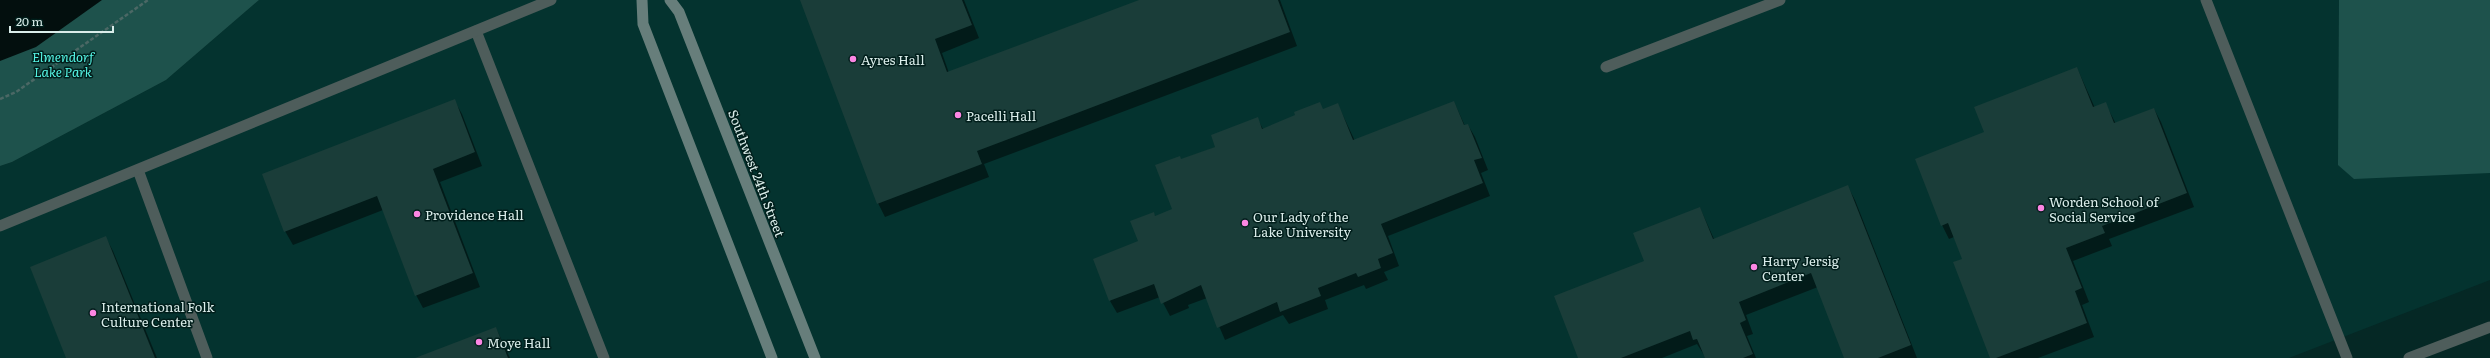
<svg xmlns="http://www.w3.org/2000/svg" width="2490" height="358" viewBox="0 0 2490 358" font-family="Literata,serif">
<rect width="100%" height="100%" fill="#052825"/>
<polygon fill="#04332f" points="259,0 2490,0 2490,280 2289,358 0,358 0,166 12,162 166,80"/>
<g fill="#1e524c">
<polygon points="0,0 259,0 166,80 12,162 0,166"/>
<polygon points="2339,0 2490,0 2490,173 2354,179 2338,165"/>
</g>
<polygon fill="#030f0e" points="0,0 102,0 36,47 0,61"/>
<g fill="#0007">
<polygon points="801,0 964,0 979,38 942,53 949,73 1142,0 1280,0 1297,46 984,164 989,177 885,217 878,203"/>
<polygon points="2077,68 2095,108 2105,103 2116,124 2154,109 2161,122 2194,207 2109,239 2112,246 2073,261 2089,302 2082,305 2094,337 2038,358 1991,358 1963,260 1954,237 1949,239 1942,225 1985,133"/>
<polygon points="454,100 462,114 482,166 440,182 480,287 423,308 416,295 383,210 293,245 285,231"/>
<polygon points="1454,102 1465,126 1468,125 1475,137 1488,170 1481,173 1490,196 1388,236 1399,266 1384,272 1388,280 1366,289 1364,285 1325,300 1328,309 1289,324 1283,315 1225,340 1207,298 1188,305 1189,308 1170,316 1160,297 1117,313 1110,301 1153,213 1156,217 1173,210 1181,160 1216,147 1257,118 1263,129 1338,105 1355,141"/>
<polygon points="1848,187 1855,200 1917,358 1845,358 1818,287 1746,315 1753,334 1747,336 1756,358 1706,358 1697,344 1662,358 1579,358 1645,261 1700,208 1714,239"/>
<polygon points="106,238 113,251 157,358 67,358"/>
<polygon points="496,328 510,358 418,358"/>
</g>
<g fill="#1a3d39">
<polygon points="800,0 962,0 972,25 935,39 947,72 1139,0 1278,0 1290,32 977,151 982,164 877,204"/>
<polygon points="2077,67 2093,107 2106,102 2114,123 2154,108 2187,193 2102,226 2105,233 2066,248 2082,288 2075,291 2087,323 1996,358 1990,358 1953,262 1962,259 1948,223 1941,226 1915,159 1984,132 1974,107"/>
<polygon points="455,99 475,152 433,169 473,273 415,296 377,196 284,232 262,174"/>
<polygon points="1454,101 1464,125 1468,124 1482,158 1474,160 1483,183 1381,224 1393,253 1378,259 1381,268 1358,277 1356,273 1318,288 1321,296 1280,312 1277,302 1217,328 1201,285 1161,304 1154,284 1109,301 1093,259 1138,241 1130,221 1154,212 1155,216 1172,209 1155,165 1180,156 1181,159 1215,147 1211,135 1258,117 1262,129 1295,115 1294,112 1320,102 1323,109 1338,103 1353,140"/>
<polygon points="1848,185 1911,345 1878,358 1844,358 1811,273 1739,302 1746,320 1740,323 1753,354 1743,358 1705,358 1697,339 1693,340 1690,331 1621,358 1578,358 1554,296 1644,261 1633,233 1700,207 1713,239"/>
<polygon points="106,236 155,358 66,358 30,267"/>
<polygon points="496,327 508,358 415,358"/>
</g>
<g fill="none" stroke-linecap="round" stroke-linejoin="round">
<polyline stroke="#4b6865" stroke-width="2.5" stroke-dasharray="4 2" stroke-linecap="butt" points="0,99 16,92 148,0"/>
<g stroke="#4e5d5b" stroke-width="11">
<polyline points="2206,0 2347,358"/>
<polyline points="476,31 604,358"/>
<polyline points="1606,67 1780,0"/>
<polyline points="138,170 207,358"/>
<polyline points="0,226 551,0"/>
</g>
<polyline stroke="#4e5d5b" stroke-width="11" points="2409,358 2490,327"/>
<g stroke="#677e7b" stroke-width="11">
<polyline points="642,0 643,24 772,358"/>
<polyline points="670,0 679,12 815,358"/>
</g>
</g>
<g fill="#fc86e3" stroke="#001e1b" stroke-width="1.5">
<circle cx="853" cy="59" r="4"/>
<circle cx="958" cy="115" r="4"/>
<circle cx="2041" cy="208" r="4"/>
<circle cx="417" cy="214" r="4"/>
<circle cx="1245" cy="223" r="4"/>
<circle cx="1754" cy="267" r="4"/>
<circle cx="93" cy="313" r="4"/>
<circle cx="479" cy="342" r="4"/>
</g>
<g text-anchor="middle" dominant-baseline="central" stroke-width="3" stroke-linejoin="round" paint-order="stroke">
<g font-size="13" font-style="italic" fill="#56f5e5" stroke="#001e1b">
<text x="63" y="56">Elmendorf<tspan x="63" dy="15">Lake Park</tspan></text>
</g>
<g font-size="13" fill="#daedea" stroke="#001e1b" text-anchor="start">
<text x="861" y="59">Ayres Hall</text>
<text x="966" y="115">Pacelli Hall</text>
<text x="2049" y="201">Worden School of<tspan x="2049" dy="15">Social Service</tspan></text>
<text x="425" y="214">Providence Hall</text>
<text x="1253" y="216">Our Lady of the<tspan x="1253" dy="15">Lake University</tspan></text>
<text x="1762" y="260">Harry Jersig<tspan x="1762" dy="15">Center</tspan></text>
<text x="101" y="306">International Folk<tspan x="101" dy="15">Culture Center</tspan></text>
<text x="487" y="342">Moye Hall</text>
</g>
<g font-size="13" fill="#daedea" stroke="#001e1b">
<text transform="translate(757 173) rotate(69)">Southwest 24th Street</text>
</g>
</g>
<path d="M10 26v6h103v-6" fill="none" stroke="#daedea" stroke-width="2"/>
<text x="16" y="26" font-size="12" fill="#daedea" stroke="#001e1b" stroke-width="3" paint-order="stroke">20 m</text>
</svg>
